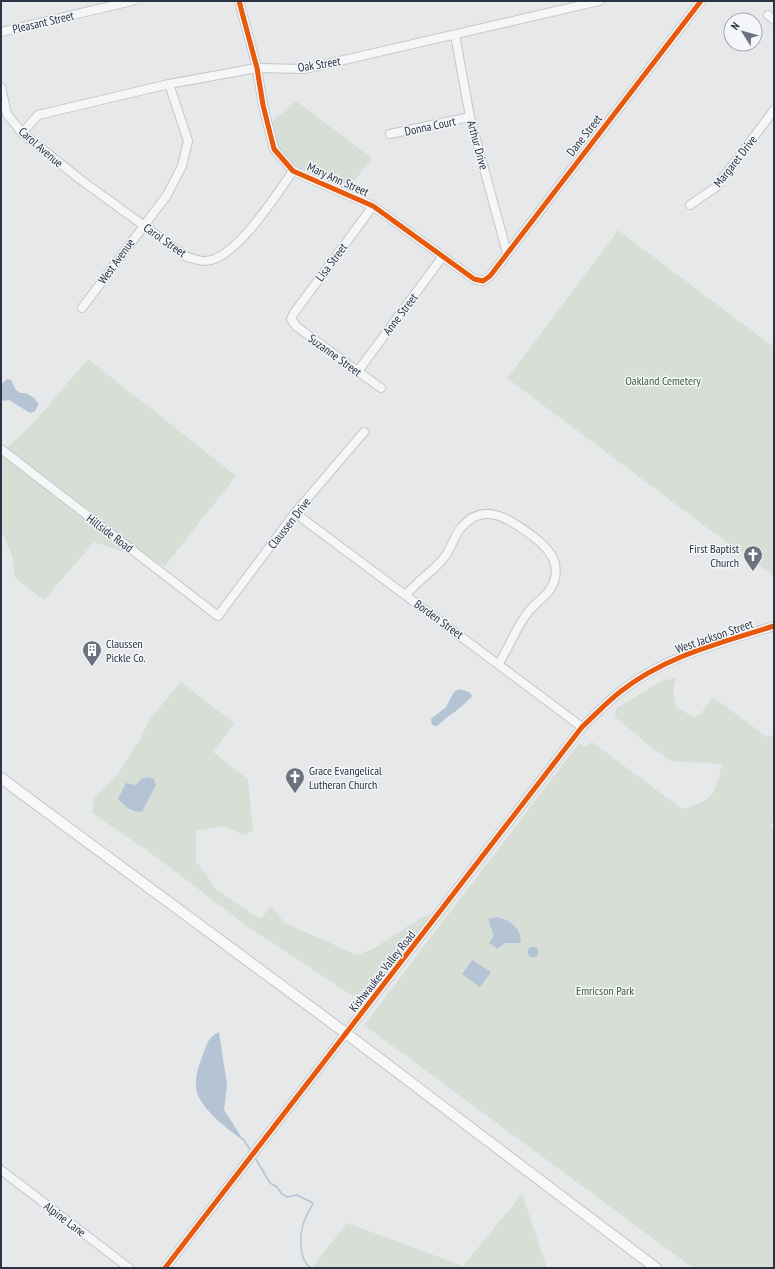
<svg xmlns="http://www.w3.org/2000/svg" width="775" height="1269" viewBox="0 0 775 1269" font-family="'PT Sans Narrow',sans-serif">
<rect width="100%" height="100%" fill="#e6e8ea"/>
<g fill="#d6ded6">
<path d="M296,101L372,158L347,190C326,181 286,169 277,147C274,139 273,130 271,123Z"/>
<polygon points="618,230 774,347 774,576 735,547 734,548 507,378"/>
<polygon points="88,359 236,476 165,566 94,542 44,600 15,578 12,556 1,530 1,453 31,426"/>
<path d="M676,678L673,689L676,706L694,718L702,712L713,697L767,737L774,735V818L771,825L774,830V1268H693L364,1025L579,743L584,747L592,742L682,809C715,800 714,795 722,764L671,761L646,743L614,716L617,708L661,681Z"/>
<polygon points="181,682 234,723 213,752 248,779 253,831 243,835 224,826 196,831 196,861 217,890 260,919 271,907 285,923 357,955 373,949 422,917 431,915 376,989 353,996 250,928 148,851 92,813 94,799 120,771 143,734 149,720"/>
<polygon points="522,1194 547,1268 312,1268 347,1223 463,1266"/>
</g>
<g fill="#b4c4d5">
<polygon points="7,379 11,380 16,390 20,393 26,393 34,398 39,404 35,411 30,413 9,400 4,401 1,399 1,385"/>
<path d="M459,689L469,692L472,696C462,708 449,715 437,726L432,725L431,719L446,707L454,692Z"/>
<path d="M147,777L154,779L156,785L142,812C131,812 125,806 118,799L126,783L136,785L141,779Z"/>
<path d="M497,917C511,920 521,928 521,943H503L502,947L500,946L498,949L489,943L494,936L488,919Z"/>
<circle cx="533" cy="952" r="5.5"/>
<polygon points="472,960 491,972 480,987 462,974"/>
<path d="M219,1032L227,1085L224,1110L244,1141C229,1130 197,1107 196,1087C195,1077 199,1065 202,1057C207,1045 207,1038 219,1032Z"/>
</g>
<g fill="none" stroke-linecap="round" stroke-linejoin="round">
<g stroke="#b4c4d5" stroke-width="1.5">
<polyline points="243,1139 251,1151"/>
<path d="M254,1156L270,1183L277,1187L282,1194L287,1197L297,1195L313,1203C311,1208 308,1212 306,1217C299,1231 298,1258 310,1268"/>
</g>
<defs>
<g id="minor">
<polyline points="239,1 257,68 263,105 274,149 293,171 373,206 474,279 483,281 490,276 701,1"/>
<polyline points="768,15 774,20"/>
<polyline points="1,32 132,1"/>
<polyline points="455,35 470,117 507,253"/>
<path d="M1,87L7,114L22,133L81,180L187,257C192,258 199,261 205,261C235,261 276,195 293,171"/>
<polyline points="22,133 38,115 169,84 257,68 305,69 599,1"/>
<polyline points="390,134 470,117"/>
<polyline points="690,205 716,187 774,110"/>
<polyline points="373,206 294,313 291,319 297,327 381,388"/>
<polyline points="82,308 167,195 182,166 188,141 169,84"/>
<polyline points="358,371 443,256"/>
<polyline points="1,449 218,616 295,513 364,432"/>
<polyline points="295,513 582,727"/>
<path d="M406,595C418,580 431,573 443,559C451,550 453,537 461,528C484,499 513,521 535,538C548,548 559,561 555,578C552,593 538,600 529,611C516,627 510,646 499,663"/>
<polyline points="1,1170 129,1268"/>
<path d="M165,1268L582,727C595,715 607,702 620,692C665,656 720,643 774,626"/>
</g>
<polyline id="major" points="1,778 347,1034 656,1268"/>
</defs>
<use href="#minor" stroke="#c4c6c8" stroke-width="10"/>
<use href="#major" stroke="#c2c5c8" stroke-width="12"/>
<use href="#minor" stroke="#f5f6f7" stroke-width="8"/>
<use href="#major" stroke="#f8f8f8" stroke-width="10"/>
<defs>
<g id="cycleway">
<polyline points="239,1 257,68 263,105 274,149 293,171 373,206 474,279 483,281 490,276 701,1"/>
<path d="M165,1268L582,727C595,715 607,702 620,692C665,656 720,643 774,626"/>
</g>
</defs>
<use href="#cycleway" stroke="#f4f6f9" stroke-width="8"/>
<use href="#cycleway" stroke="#e8590c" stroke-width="5"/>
</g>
<defs>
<symbol id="church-pin" viewBox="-11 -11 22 30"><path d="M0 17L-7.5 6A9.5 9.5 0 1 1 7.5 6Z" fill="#6c737f" stroke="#f4f6f9"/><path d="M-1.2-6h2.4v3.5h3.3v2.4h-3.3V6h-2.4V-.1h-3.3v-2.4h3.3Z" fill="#fff"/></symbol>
<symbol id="building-pin" viewBox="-11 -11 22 30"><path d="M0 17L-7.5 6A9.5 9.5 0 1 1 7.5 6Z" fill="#6c737f" stroke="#f4f6f9"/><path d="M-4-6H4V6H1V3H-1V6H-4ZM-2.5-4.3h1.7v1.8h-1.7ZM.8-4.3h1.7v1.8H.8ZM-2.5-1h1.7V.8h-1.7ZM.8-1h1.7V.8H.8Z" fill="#fff"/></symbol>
</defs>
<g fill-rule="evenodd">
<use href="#church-pin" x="742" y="544" width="22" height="30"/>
<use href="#building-pin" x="81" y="639" width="22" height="30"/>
<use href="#church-pin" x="284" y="766" width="22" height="30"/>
</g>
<g text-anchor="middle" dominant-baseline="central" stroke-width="3" stroke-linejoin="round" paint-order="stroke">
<g font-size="12" fill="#2b3445" stroke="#f4f6f9">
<text transform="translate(43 22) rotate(-13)">Pleasant Street</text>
<text transform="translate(319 64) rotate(-9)">Oak Street</text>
<text transform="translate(430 126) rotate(-12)">Donna Court</text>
<text transform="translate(584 135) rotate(-52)">Dane Street</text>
<text transform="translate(478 145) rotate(75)">Arthur Drive</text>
<text transform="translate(41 147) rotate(41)">Carol Avenue</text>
<text transform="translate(735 161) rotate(-52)">Margaret Drive</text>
<text transform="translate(338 179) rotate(24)">Mary Ann Street</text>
<text transform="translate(165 240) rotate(35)">Carol Street</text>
<text transform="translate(116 261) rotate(-54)">West Avenue</text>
<text transform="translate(331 262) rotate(-53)">Lisa Street</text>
<text transform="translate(400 314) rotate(-53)">Anne Street</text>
<text transform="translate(335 355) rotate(36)">Suzanne Street</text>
<text transform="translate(289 523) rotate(-52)">Claussen Drive</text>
<text transform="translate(110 533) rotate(37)">Hillside Road</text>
<text transform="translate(439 619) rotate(36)">Borden Street</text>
<text transform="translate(714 636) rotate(-19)">West Jackson Street</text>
<text transform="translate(382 971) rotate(-52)">Kishwaukee Valley Road</text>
<text transform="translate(65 1219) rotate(37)">Alpine Lane</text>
</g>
<g font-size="12" fill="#3f6138" stroke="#f4f6f9">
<text x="663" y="380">Oakland Cemetery</text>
<text x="605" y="990">Emricson Park</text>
</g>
<g font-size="12" fill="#2b3445" stroke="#f4f6f9" text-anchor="start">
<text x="739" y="548" text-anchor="end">First Baptist<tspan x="739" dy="14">Church</tspan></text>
<text x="106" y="643">Claussen<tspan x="106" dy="14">Pickle Co.</tspan></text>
<text x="309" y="770">Grace Evangelical<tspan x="309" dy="14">Lutheran Church</tspan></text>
</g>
</g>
<rect width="775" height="1269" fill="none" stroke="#2b3445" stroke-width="4"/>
<g transform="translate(743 32) rotate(307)"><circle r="19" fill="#f4f6f9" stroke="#a4a8b1"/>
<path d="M0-3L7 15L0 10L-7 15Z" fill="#6c737f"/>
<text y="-6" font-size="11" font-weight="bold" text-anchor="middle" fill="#2b3445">N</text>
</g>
</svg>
